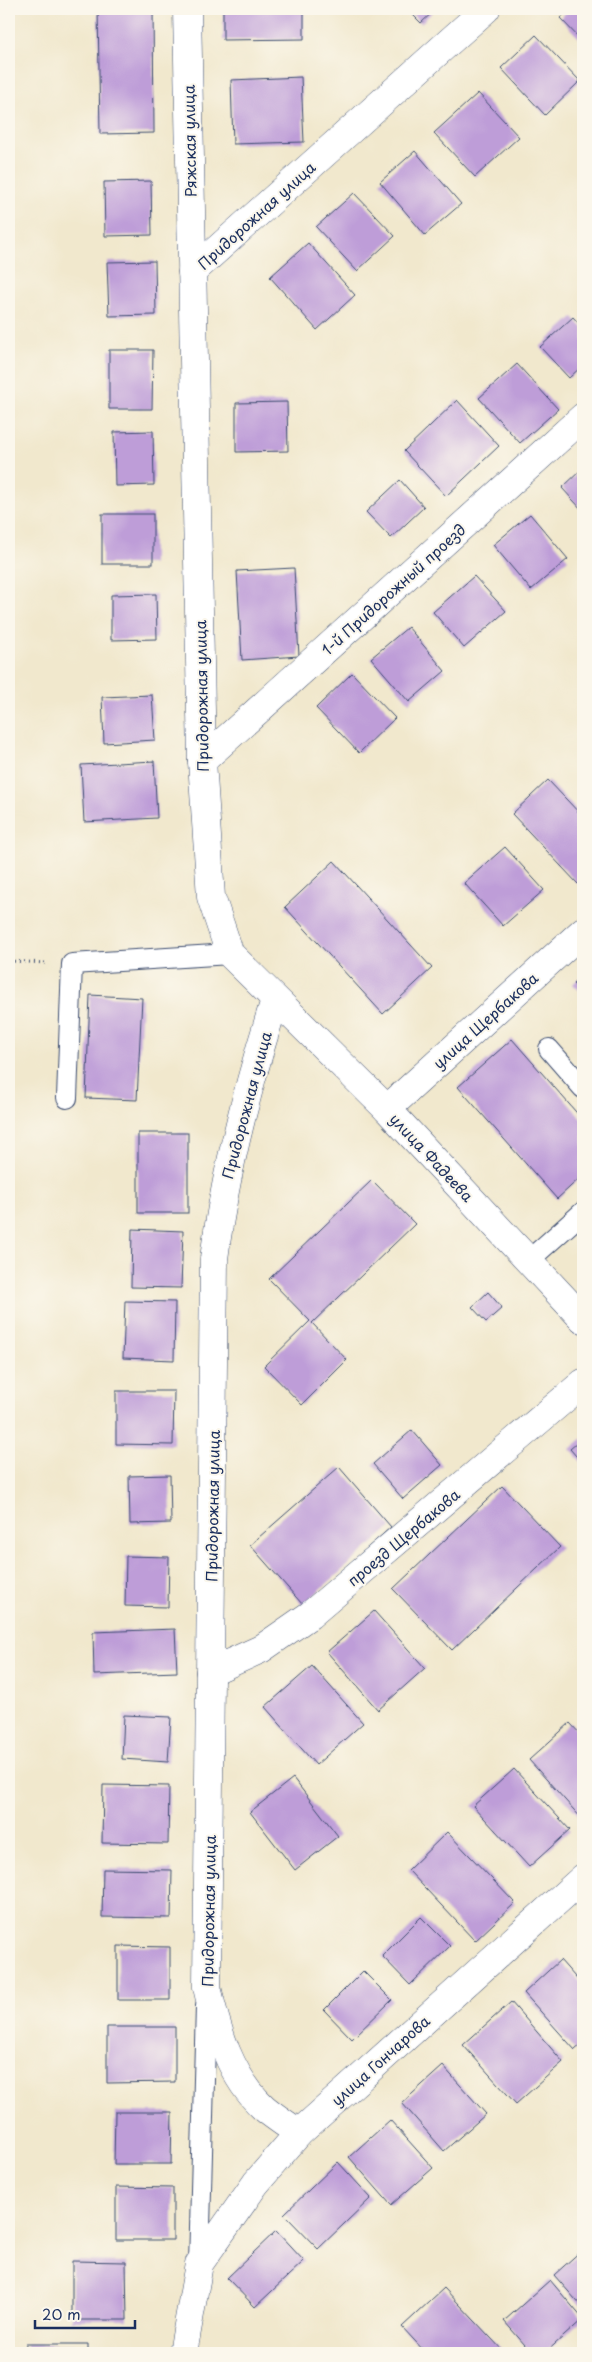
<svg xmlns="http://www.w3.org/2000/svg" width="592" height="2362" viewBox="0 0 592 2362" font-family="'Playpen Sans',sans-serif">
<rect width="100%" height="100%" fill="#fbf7ec"/>
<filter id="ink" filterUnits="userSpaceOnUse"><feTurbulence type="fractalNoise" baseFrequency=".02" numOctaves="2"/><feDisplacementMap in="SourceGraphic" scale="10" xChannelSelector="R" yChannelSelector="G"/><feConvolveMatrix kernelMatrix="1 2 1 2 8 2 1 2 1" color-interpolation-filters="sRGB"/></filter>
<filter id="wash" filterUnits="userSpaceOnUse"><feTurbulence type="fractalNoise" baseFrequency=".0096" numOctaves="4" result="noise"/><feDisplacementMap in="SourceGraphic" scale="20" xChannelSelector="R" yChannelSelector="G"/><feGaussianBlur stdDeviation="1.12" result="paint"/><feColorMatrix in="noise" values="0 0 0 0 0 0 0 0 0 0 0 0 0 0 0 0 0 1.4 0 .05"/><feComposite in="paint" operator="in"/></filter>
<g filter="url(#wash)">
<rect width="100%" height="100%" fill="#f1e8cd"/>
<g id="blocks">
<g fill="#be9dd8">
<polygon points="98,9 153,9 154,133 100,134"/>
<polygon points="223,9 304,9 304,39 223,40"/>
<polygon points="407,9 436,9 421,23"/>
<polygon points="570,9 583,9 583,42 560,18"/>
<polygon points="536,35 580,81 545,115 501,68"/>
<polygon points="301,77 304,142 233,144 231,80"/>
<polygon points="478,93 519,137 475,177 434,133"/>
<polygon points="415,151 461,204 425,235 380,182"/>
<polygon points="151,181 152,235 105,236 104,182"/>
<polygon points="354,193 395,236 357,271 316,227"/>
<polygon points="308,243 355,295 317,330 270,277"/>
<polygon points="155,261 156,315 109,316 107,262"/>
<polygon points="573,317 583,328 583,365 569,378 540,347"/>
<polygon points="109,350 153,350 152,409 109,409"/>
<polygon points="517,364 558,409 520,443 479,398"/>
<polygon points="457,400 499,446 446,496 404,451"/>
<polygon points="287,402 288,451 236,452 236,403"/>
<polygon points="153,431 154,485 115,486 114,432"/>
<polygon points="583,468 583,511 562,488"/>
<polygon points="400,480 424,507 391,538 366,512"/>
<rect x="102" y="514" width="51" height="50"/>
<polygon points="530,514 568,559 531,590 493,545"/>
<polygon points="294,568 299,656 242,660 237,571"/>
<polygon points="474,576 506,611 464,648 433,612"/>
<polygon points="156,594 157,639 111,640 111,595"/>
<polygon points="408,627 445,671 409,702 371,658"/>
<polygon points="352,673 395,718 359,753 316,708"/>
<polygon points="152,695 155,740 104,743 102,697"/>
<polygon points="154,761 157,818 84,822 81,765"/>
<polygon points="548,780 583,817 583,879 578,884 512,814"/>
<polygon points="505,847 544,890 503,926 464,883"/>
<polygon points="334,861 432,968 383,1014 285,907"/>
<polygon points="583,974 583,994 573,984"/>
<polygon points="90,995 142,998 137,1100 86,1098"/>
<polygon points="512,1039 583,1120 583,1175 557,1199 458,1087"/>
<rect x="138" y="1133" width="50" height="80"/>
<polygon points="372,1180 415,1224 312,1323 347,1360 302,1405 264,1366 310,1321 269,1279"/>
<polygon points="132,1229 183,1231 181,1288 131,1287"/>
<polygon points="488,1292 502,1308 486,1322 472,1307"/>
<polygon points="125,1301 175,1302 174,1360 123,1358"/>
<polygon points="116,1391 174,1391 173,1445 116,1444"/>
<polygon points="412,1430 442,1465 403,1499 373,1464"/>
<polygon points="583,1438 583,1464 570,1449"/>
<polygon points="339,1467 391,1527 303,1605 250,1545"/>
<polygon points="170,1475 171,1523 130,1524 129,1476"/>
<polygon points="502,1486 560,1547 452,1650 393,1589"/>
<polygon points="126,1556 169,1557 168,1607 125,1606"/>
<polygon points="374,1611 425,1668 378,1710 327,1652"/>
<polygon points="175,1629 177,1672 94,1675 93,1632"/>
<polygon points="312,1666 363,1723 316,1765 265,1707"/>
<polygon points="124,1715 171,1717 168,1762 122,1759"/>
<polygon points="570,1723 583,1737 583,1820 529,1760"/>
<polygon points="514,1769 570,1830 529,1867 473,1806"/>
<polygon points="293,1778 338,1836 295,1870 250,1812"/>
<polygon points="103,1785 169,1786 168,1844 102,1843"/>
<polygon points="447,1832 515,1903 475,1941 408,1870"/>
<polygon points="103,1869 172,1870 171,1918 102,1917"/>
<polygon points="421,1917 450,1946 410,1985 382,1956"/>
<polygon points="118,1946 170,1947 170,2000 118,2000"/>
<polygon points="560,1960 583,1986 583,2043 575,2050 524,1993"/>
<polygon points="363,1971 392,2000 352,2039 324,2010"/>
<polygon points="511,2002 563,2062 516,2104 463,2045"/>
<polygon points="107,2027 175,2027 175,2082 107,2083"/>
<polygon points="443,2066 486,2114 444,2151 402,2103"/>
<polygon points="115,2112 172,2112 171,2164 114,2164"/>
<polygon points="390,2120 433,2168 391,2205 349,2157"/>
<polygon points="338,2162 371,2198 318,2249 284,2214"/>
<polygon points="116,2187 173,2188 173,2240 116,2240"/>
<polygon points="276,2231 304,2261 255,2307 227,2278"/>
<polygon points="583,2249 583,2308 554,2275"/>
<polygon points="72,2261 126,2262 127,2320 72,2320"/>
<polygon points="550,2280 583,2319 545,2353 532,2353 504,2321"/>
<polygon points="444,2288 505,2353 426,2353 402,2327"/>
<polygon points="26,2344 88,2344 88,2353 25,2353"/>
</g>
</g>
</g>
<g filter="url(#ink)">
<use href="#blocks" fill-opacity="0" stroke="#3b4b6f" stroke-width="1"/>
<g fill="none" stroke-linecap="round" stroke-linejoin="round">
<defs>
<g id="lane">
<polyline points="549,1049 583,1088"/>
<polyline points="67,1098 72,964 230,954"/>
<polyline points="528,1261 583,1212"/>
<polyline points="199,2264 206,2006"/>
</g>
<g id="street">
<polyline points="187,9 202,761 211,897 230,954 387,1109 583,1319"/>
<polyline points="192,272 486,9"/>
<polyline points="202,761 583,417"/>
<path d="M275,1000C248,1085 225,1171 214,1259L207,1987C217,2030 230,2077 264,2108C275,2117 287,2125 299,2133"/>
<polyline points="387,1109 583,931"/>
<polyline points="210,1672 261,1649 310,1615 583,1383"/>
<polyline points="183,2353 199,2264 256,2183 299,2133 583,1878"/>
</g>
</defs>
<use href="#lane" stroke="#3b4b6f" stroke-width="22"/>
<use href="#street" stroke="#3b4b6f" stroke-width="29"/>
<polyline stroke="#3b4b6f" stroke-width="3" stroke-dasharray="1 4" stroke-linecap="butt" points="9,961 46,963"/>
<use href="#lane" stroke="#fff" stroke-width="20"/>
<use href="#street" stroke="#fff" stroke-width="28"/>
</g>
</g>
<g text-anchor="middle" dominant-baseline="central" stroke-width="4" stroke-linejoin="round" paint-order="stroke">
<g font-size="15" fill="#1b2f5e" stroke="#fbf7ec">
<text transform="translate(189 141) rotate(-91)">Ряжская улица</text>
<text transform="translate(256 215) rotate(-42)">Придорожная улица</text>
<text transform="translate(393 589) rotate(-42)">1-й Придорожный проезд</text>
<text transform="translate(201 696) rotate(-91)">Придорожная улица</text>
<text transform="translate(485 1020) rotate(-42)">улица Щербакова</text>
<text transform="translate(246 1105) rotate(-75)">Придорожная улица</text>
<text transform="translate(432 1157) rotate(47)">улица Фадеева</text>
<text transform="translate(212 1506) rotate(-89)">Придорожная улица</text>
<text transform="translate(403 1537) rotate(-40)">проезд Щербакова</text>
<text transform="translate(208 1911) rotate(-89)">Придорожная улица</text>
<text transform="translate(380 2060) rotate(-42)">улица Гончарова</text>
</g>
</g>
<rect width="592" height="2362" fill="none" stroke="#fbf7ec" stroke-width="30"/>
<path d="M35 2320v8h100v-8" fill="none" stroke="#1b2f5e" stroke-width="2.5"/>
<text x="42" y="2320" font-size="15" fill="#1b2f5e" stroke="#fbf7ec" stroke-width="4" paint-order="stroke">20 m</text>
</svg>
